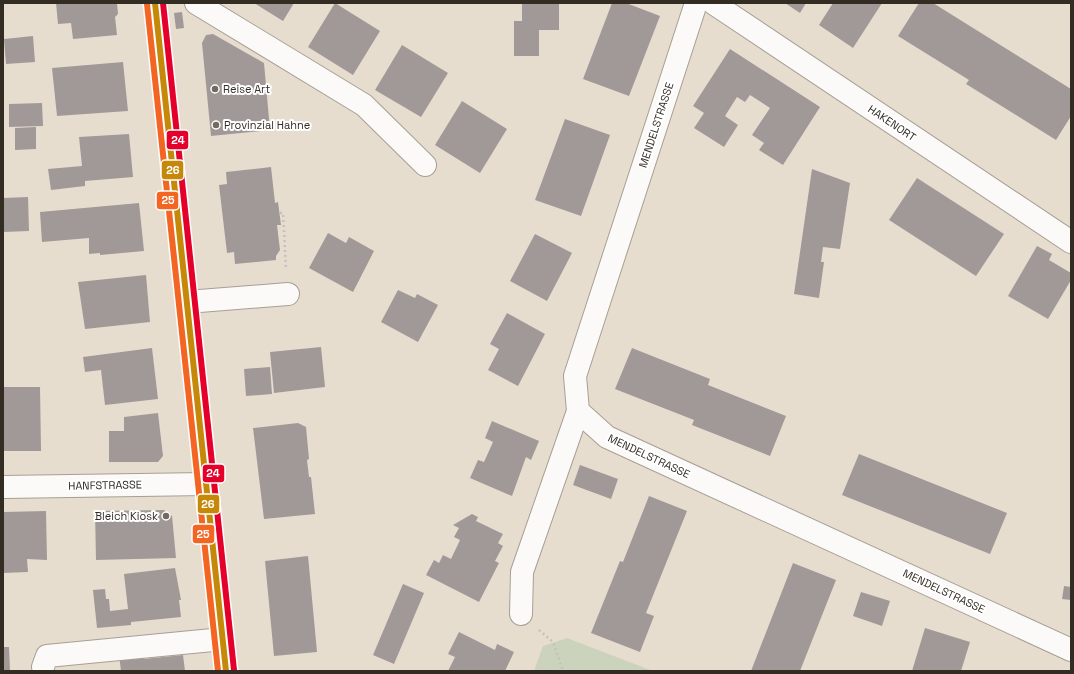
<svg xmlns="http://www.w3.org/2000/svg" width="1074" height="674" viewBox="0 0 1074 674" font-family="'Space Grotesk',sans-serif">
<rect width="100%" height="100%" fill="#e7ddcf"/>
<polygon fill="#cbd3bd" points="567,638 653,671 534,671 543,646"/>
<g fill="#a19998">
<polygon points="56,3 117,3 118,14 115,17 117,35 73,39 71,23 58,24"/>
<polygon points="254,3 294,3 283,21"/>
<polygon points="335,3 380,31 353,75 308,47"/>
<polygon points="522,3 559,3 559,30 539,30 539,56 514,56 514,21 522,21"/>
<polygon points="612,3 626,3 660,16 629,96 583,79"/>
<polygon points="785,3 806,3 800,13"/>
<polygon points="833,3 882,3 853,48 819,25"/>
<polygon points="919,3 933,3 1071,89 1071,116 1056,140 966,84 969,80 898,36"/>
<polygon points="182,12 184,28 176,29 174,13"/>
<polygon points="213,34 264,63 270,130 211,136 202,43 206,35"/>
<polygon points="33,36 35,62 6,64 4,39"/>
<polygon points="402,45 448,73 421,117 375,90"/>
<polygon points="730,49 820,107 783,165 759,150 764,143 752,135 770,108 750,95 745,102 737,97 725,116 738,125 724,147 694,128 704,113 693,106"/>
<polygon points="123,62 128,111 57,116 52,68"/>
<polygon points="462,101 507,129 480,173 435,145"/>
<polygon points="42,103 43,126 9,127 9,104"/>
<polygon points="565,119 610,135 581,216 535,200"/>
<polygon points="36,127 36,149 15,150 15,128"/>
<polygon points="129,134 133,177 85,181 85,186 51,190 48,169 82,166 79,137"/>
<polygon points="271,167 275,203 278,202 281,225 277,225 280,250 276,256 276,260 235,264 234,252 227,253 219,185 227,184 226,172"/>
<polygon points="812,169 850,183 840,249 823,247 821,262 824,262 819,298 794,294"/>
<polygon points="917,178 1004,234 976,276 889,220"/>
<polygon points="28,197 29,231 3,232 3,198"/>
<polygon points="139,203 144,251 100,255 100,253 89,254 89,238 42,242 40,212"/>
<polygon points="328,233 346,243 349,237 374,251 353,292 309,268"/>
<polygon points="535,234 572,253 547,301 510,281"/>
<polygon points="1037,246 1052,254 1049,260 1071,273 1071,280 1048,319 1008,296"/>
<polygon points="146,275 150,322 85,329 78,282"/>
<polygon points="398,290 415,298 417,294 438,305 418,342 381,322"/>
<polygon points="507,313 545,334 518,386 488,370 499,349 490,344"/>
<polygon points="321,347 325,387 274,393 270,352"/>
<polygon points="152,348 158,399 105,405 101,370 85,372 83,357"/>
<polygon points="632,348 710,379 708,385 786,416 770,456 692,425 694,420 615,389"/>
<polygon points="270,367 272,394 246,396 244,369"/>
<polygon points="3,387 40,387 41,451 3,451"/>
<polygon points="158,413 163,456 158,462 109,462 109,431 124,431 124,417"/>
<polygon points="492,421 539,441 531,460 526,457 512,496 470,478 478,460 484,462 493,442 485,438"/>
<polygon points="298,423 306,427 309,459 307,460 309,477 311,477 315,514 264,519 253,428"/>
<polygon points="859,454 1007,513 990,554 842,495"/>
<polygon points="580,465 618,479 611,499 573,485"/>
<polygon points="649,496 687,511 646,613 654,616 640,652 591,633 620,561 623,562"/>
<polygon points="164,510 172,516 176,558 96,560 95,511"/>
<polygon points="46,511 47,560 27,559 28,572 3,573 3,512"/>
<polygon points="472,514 478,517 476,521 503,534 498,543 503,546 495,561 499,563 479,602 426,575 434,560 439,563 443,555 451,559 460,540 454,537 459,528 453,525"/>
<polygon points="308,556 317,652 274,656 265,561"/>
<polygon points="793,563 836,580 800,671 751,671"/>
<polygon points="175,568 181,600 179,600 181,617 131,622 131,625 97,628 93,590 105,589 106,599 109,599 110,611 128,609 124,574"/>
<polygon points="403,584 424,593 394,664 373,655"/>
<polygon points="1064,586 1071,587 1071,600 1062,599"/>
<polygon points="861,592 890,601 882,626 853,616"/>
<polygon points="925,628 970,642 961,671 912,671"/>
<polygon points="459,632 495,650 497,644 514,652 505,671 448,671 455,657 448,654"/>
<polygon points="3,647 9,647 10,671 3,671"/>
<polygon points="143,652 144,659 183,655 185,671 121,671 119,655"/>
</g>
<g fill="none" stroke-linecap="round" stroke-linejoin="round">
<defs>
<g id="minor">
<polyline points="155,3 226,671"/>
<polyline points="196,3 364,105 425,165"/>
<polyline points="696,3 575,376 578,411 607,437 1071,650"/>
<polyline points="713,3 1071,242"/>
<polyline points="187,302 288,294"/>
<polyline points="3,487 206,484"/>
<polyline points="521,614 522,572 578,411"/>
<polyline points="43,667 47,656 223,639"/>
</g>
</defs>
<use href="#minor" stroke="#a79f95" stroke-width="24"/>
<g stroke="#c5c2bc" stroke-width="2.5" stroke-dasharray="2 3" stroke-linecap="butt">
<polyline points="280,213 283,213 286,269"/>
<polyline points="539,630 553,642 563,671"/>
</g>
<use href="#minor" stroke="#fbfaf8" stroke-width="22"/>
<defs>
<polyline id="bus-1" points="155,3 226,671"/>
<polyline id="bus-2" points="147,4 218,671"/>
<polyline id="bus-3" points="163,3 234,670"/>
</defs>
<use href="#bus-1" stroke="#fff" stroke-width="9"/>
<use href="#bus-2" stroke="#fff" stroke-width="9"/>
<use href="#bus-3" stroke="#fff" stroke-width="9"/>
<use href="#bus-1" stroke="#c68809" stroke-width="6"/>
<use href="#bus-2" stroke="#f26522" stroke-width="6"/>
<use href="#bus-3" stroke="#e4002b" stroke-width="6"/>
</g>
<g fill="#726a5f" stroke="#fff" stroke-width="1.5">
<circle cx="215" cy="89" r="4"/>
<circle cx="216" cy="125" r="4"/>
<circle cx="166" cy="516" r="4"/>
</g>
<g text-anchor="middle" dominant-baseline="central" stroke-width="4" stroke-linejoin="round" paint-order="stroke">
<g font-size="11" fill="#332c23" stroke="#fff" text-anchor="start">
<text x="223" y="89">Reise Art</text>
<text x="224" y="125">Provinzial Hahne</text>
<text x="158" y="516" text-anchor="end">Bleich Kiosk</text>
</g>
<g font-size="11" fill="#332c23" stroke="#fff">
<text transform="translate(892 123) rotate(34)">HAKENORT</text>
<text transform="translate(656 125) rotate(-72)">MENDELSTRASSE</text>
<text transform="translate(649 456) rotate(25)">MENDELSTRASSE</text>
<text transform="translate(105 485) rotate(-1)">HANFSTRASSE</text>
<text transform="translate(944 591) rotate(25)">MENDELSTRASSE</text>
</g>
</g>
<g stroke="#fff" stroke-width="1.5">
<rect x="166" y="130" width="23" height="20" rx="4" fill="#e4002b"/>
<rect x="161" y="160" width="23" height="20" rx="4" fill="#c68809"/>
<rect x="156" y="191" width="23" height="19" rx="4" fill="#f26522"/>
<rect x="202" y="464" width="23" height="19" rx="4" fill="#e4002b"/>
<rect x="197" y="494" width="23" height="20" rx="4" fill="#c68809"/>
<rect x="192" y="524" width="23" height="20" rx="4" fill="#f26522"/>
</g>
<g font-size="11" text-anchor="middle" font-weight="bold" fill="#fff">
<text x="178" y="144">24</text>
<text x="173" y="174">26</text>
<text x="168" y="204">25</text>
<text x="213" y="477">24</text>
<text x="208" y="508">26</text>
<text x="203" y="538">25</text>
</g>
<rect width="1074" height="674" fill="none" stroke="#332c23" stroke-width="8"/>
</svg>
